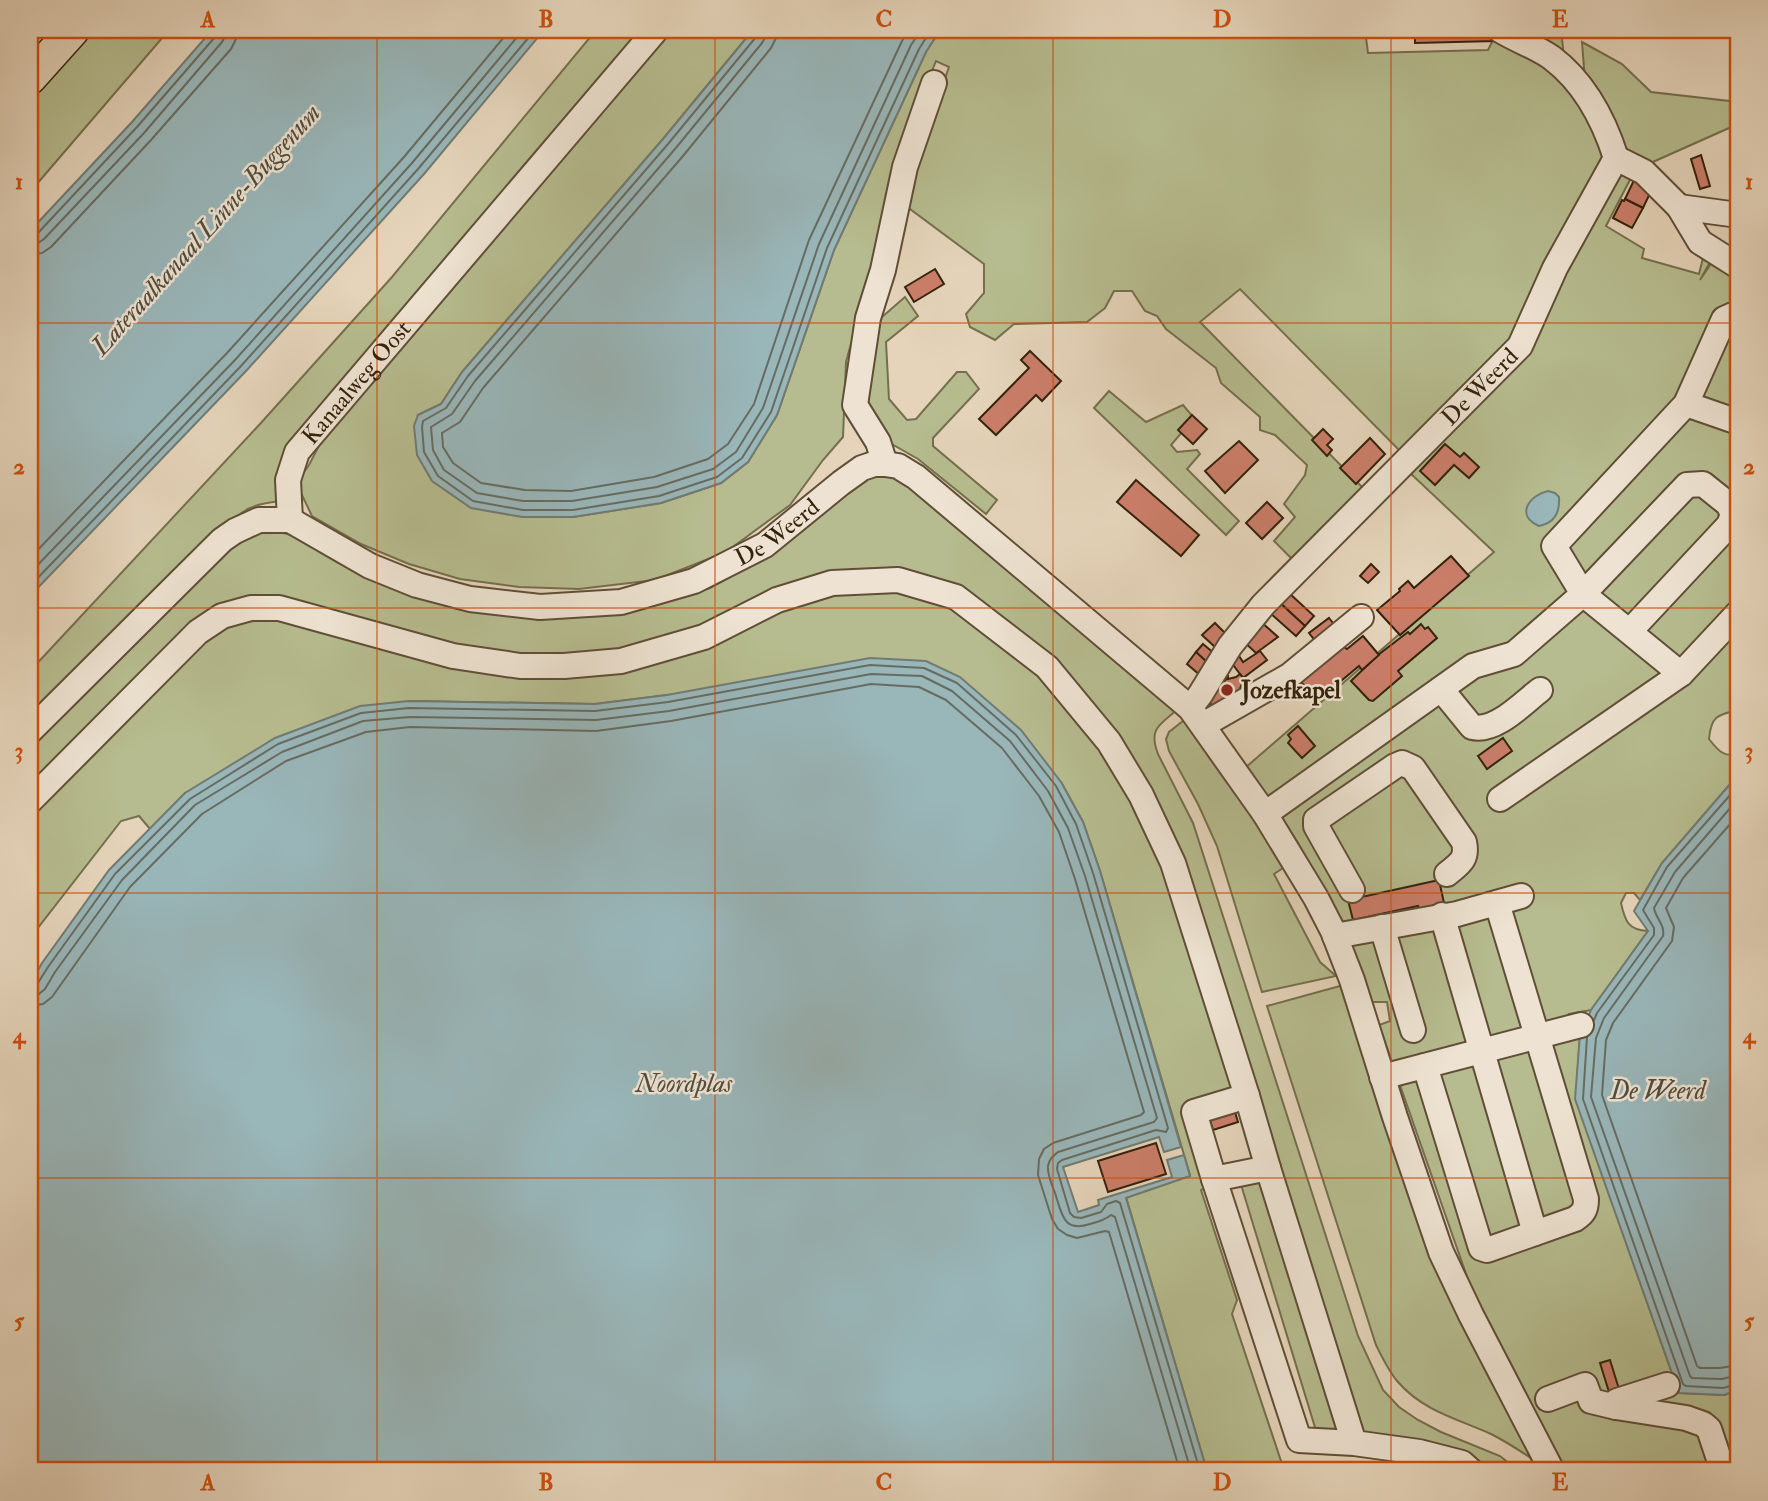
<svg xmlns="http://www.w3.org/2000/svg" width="1768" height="1501" viewBox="0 0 1768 1501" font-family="'IM FELL Double Pica',serif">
<rect width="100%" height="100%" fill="#e5d4ba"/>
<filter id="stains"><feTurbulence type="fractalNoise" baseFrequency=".00286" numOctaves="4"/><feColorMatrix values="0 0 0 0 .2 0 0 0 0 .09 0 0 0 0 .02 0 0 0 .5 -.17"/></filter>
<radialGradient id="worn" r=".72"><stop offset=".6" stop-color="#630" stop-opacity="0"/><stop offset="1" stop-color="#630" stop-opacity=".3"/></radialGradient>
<g fill="#b6bc8f" stroke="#756f4d" stroke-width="2">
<polygon points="88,30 169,30 30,192 30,94"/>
<path d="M596,30H651L287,454L276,475L281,501C251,504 245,509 222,528L30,719V671L260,424L392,277Z"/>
<polygon points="666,30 753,30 663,139 462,372 441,404 418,415 522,517 573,517 661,503 721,483 748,462 777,415 834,250 926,52 940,30 1365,30 1368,53 1488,50 1493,40 1518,48 1571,84 1609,150 1520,328 1401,452 1240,289 1200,322 1365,490 1296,563 1274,541 1295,517 1284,504 1305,475 1307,465 1275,435 1260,430 1260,417 1221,383 1216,368 1166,329 1157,316 1145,311 1132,291 1114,291 1105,308 1087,322 1014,324 995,340 970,327 966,314 984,293 984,264 906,206 926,131 949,67 936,61 915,113 846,362 843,437 823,460 790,505 726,552 655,580 579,589 519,587 460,579 409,564 361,544 312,516 300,491 299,479 309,465 323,438"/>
<polygon points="1513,30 1561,30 1564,57"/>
<polygon points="1582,42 1622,64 1651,92 1738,102 1738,124 1646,165 1621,149 1585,81"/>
<path d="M1623,168L1634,172L1606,226L1644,249L1642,258L1699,274L1705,250L1714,255L1700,280L1715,258L1738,273V710C1717,715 1711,716 1709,739C1717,749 1723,758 1738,754V775L1662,863L1640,900L1634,893H1626L1621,903C1625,921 1628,930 1648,931L1591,1010L1569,1014L1580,1034L1576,1099L1679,1393L1724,1395L1738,1390V1471H1562L1472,1291L1379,1025L1390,1021L1387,1002H1371L1350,941L1298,843L1279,813L1245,768L1494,552L1410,473L1523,350Z"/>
<polygon points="905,297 918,316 886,342 889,399 907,420 916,419 957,372 966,372 979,389 933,438 933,446 997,500 986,514 918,459 890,443 871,413 865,386 874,324"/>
<polygon points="1109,391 1146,422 1183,405 1194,418 1171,445 1177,452 1197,450 1200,454 1187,469 1239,521 1226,535 1094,408"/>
<path d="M880,472L902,477L1178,709C1160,725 1148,728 1158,754L1193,823L1358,1336L1383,1390L1399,1407L1418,1420L1441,1432L1500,1456L1519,1471H1483L1361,1436L1180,865L1064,675L903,574L613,655L505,658L242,599L30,791V742L231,543L259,528L297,536L337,562L417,597L639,608L710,588L775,552L815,520L860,479Z"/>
<polygon points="857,587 936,596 1045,677 1134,795 1163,861 1236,1087 1188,1103 1212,1185 1201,1190 1237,1300 1232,1314 1282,1464 1364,1471 1207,1471 1126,1197 1190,1175 1100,871 1083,822 1061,782 667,695 595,704 409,701 185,793 150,829 139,816 121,821 30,938 30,809 215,628 253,613 567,672 792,602"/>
<polygon points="1183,721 1189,721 1282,858 1283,868 1274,874 1320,962 1336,976 1262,992 1217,846 1198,804 1169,751 1166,739 1169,732"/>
<path d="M1340,986L1352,1011L1537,1462C1522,1452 1507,1442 1491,1434C1458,1419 1423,1411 1398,1382C1389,1372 1382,1357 1376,1345L1267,1006Z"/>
<polygon points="1259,1162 1342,1435 1317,1434 1239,1178"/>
</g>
<g fill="#99b6b9" stroke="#717b73" stroke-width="2">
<polygon points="212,30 544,30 424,174 246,371 30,596 30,231 132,122"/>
<polygon points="753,30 940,30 926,52 834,250 777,415 748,462 721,483 661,503 573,517 522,517 471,508 432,481 417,455 414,426 418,415 441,404 462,372 663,139"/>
<path d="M1548,491L1555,493L1559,497C1560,512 1555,523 1539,526C1515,516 1529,495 1548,491Z"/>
<polygon points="870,658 926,661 960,677 1021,730 1061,782 1083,822 1100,871 1181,1147 1164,1152 1159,1137 1063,1167 1078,1212 1099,1205 1098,1200 1172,1177 1167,1160 1184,1155 1190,1176 1126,1198 1207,1471 30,1471 30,984 42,963 109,870 185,793 275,738 360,706 409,701 595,704 667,695"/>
<polygon points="1738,775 1738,1390 1724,1395 1679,1393 1575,1099 1580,1034 1591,1010 1648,931 1634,911 1662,863"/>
</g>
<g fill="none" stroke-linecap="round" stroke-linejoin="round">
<g stroke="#666c62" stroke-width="2">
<polyline points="758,30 756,37 668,144 468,376 446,408 423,421 422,427 424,452 438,476 473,501 523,510 573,510 659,496 717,477 742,458 771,412 827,248 919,49 931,30"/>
<polyline points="766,30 766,36 762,43 675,149 475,381 452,414 431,427 433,450 444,470 477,493 523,501 572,501 657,487 713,469 736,452 763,408 819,244 911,45 921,30"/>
<polyline points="777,30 776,38 771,48 683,156 483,388 460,422 442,433 443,447 453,463 481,483 525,490 571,491 654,477 708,459 728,444 754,404 809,240 902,41 909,30"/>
<polyline points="30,235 38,233 137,127 215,37 217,30"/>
<polyline points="30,244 38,243 44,239 144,133 222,42 225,36 226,30"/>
<polyline points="30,254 42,253 51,247 151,140 231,49 236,39 237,30"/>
<polyline points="30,558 227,353 404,157 510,30"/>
<polyline points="30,573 235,360 412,163 523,30"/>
<polyline points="30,586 241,366 418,169 535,30"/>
<path d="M1738,799L1675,872L1654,908C1656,919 1665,924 1663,936L1604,1018L1596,1038L1591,1097L1690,1376L1692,1378L1722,1379L1738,1375"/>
<polyline points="1738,815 1683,878 1666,908 1674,927 1672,941 1613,1023 1606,1040 1602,1095 1697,1366 1700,1368 1720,1368 1738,1365"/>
<polyline points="30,986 34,986 38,983 48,967 115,874 190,799 278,744 361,713 409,708 595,711 668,702 870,665 924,668 957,683 1016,735 1056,786 1076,824 1093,873 1168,1128 1166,1132 1156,1130 1062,1160 1058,1163 1057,1169 1070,1213 1074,1217 1081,1218 1101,1212 1107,1204 1116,1201 1120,1203 1200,1471"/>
<path d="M30,995L39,994L45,989L55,972L122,880L195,805L282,752L363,721L410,717L596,720L669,711L871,674L922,676L952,691L1010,741L1048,791L1068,828L1085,876L1157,1118L1154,1122L1058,1152C1053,1156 1049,1159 1048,1166C1047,1174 1052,1185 1055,1193C1062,1214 1063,1233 1090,1224C1098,1222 1105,1220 1111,1215L1115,1217L1191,1471"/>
<polyline points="30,1006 43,1004 52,997 130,887 202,814 286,761 366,732 410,727 596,731 671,721 871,684 919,687 946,700 1002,748 1039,796 1059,832 1075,879 1144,1112 1141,1115 1053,1143 1044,1149 1039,1159 1038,1175 1052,1219 1058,1229 1067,1235 1077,1238 1105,1231 1109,1232 1180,1471"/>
<polyline points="1594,1020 1597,1013 1654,935 1654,928 1643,910 1667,867 1738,786"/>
<polyline points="1587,1037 1583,1099 1683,1384 1686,1386 1723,1388 1738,1384"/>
</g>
</g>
<g fill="#cb7e6a" stroke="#34220b" stroke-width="2">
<polygon points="1415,30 1494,30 1495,41 1415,43"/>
<polygon points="1701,155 1710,186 1700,189 1691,159"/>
<polygon points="1635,178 1653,187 1643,208 1625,199"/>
<polygon points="1625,199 1643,208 1632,228 1613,218 1622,200 1624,201"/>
<polygon points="935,269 944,284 914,302 905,287"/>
<polygon points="1030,351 1061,381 1042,401 1036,395 996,435 979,419 1029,368 1021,360"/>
<polygon points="1192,415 1207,429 1193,444 1178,430"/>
<polygon points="1323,429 1333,439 1327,445 1332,450 1327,456 1312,440"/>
<polygon points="1370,438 1385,454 1356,484 1340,468"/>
<polygon points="1239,441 1258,460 1225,493 1205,471"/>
<polygon points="1445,444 1460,457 1464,453 1479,467 1469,478 1454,465 1435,485 1420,471"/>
<polygon points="1136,480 1199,535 1181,556 1117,502"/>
<polygon points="1267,502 1283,518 1262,539 1246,523"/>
<polygon points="1451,556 1469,576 1400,635 1377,610 1400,591 1399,589 1408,581 1414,588"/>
<polygon points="1371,564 1379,572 1368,583 1360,576"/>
<polygon points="1289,593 1314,616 1305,626 1278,601"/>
<polygon points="1278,601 1305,626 1296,636 1270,613"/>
<polygon points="1329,618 1337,628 1317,643 1309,633"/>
<polygon points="1260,621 1278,637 1256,653 1242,640"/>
<polygon points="1215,623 1227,635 1215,647 1202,635"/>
<polygon points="1421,624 1425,629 1428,627 1437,638 1398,671 1402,676 1373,701 1369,700 1351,681 1378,655 1408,632 1410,634"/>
<polygon points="1363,636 1379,655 1362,670 1359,666 1317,701 1301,682 1344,647 1347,649"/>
<polygon points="1203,644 1216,655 1209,664 1196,652"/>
<polygon points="1260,651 1267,660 1243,678 1231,662 1239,656 1243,662"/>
<polygon points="1196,652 1209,664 1200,675 1187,664"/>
<polygon points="1240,674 1246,681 1242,684 1239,691 1214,708 1208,701 1217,688 1222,684 1220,683 1222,684 1228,677 1228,679 1236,677"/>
<polygon points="1298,726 1315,746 1302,758 1288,743 1291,739 1288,735"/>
<polygon points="1503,738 1512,751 1487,769 1478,756"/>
<polygon points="1439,880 1444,903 1419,909 1418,906 1353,920 1348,900"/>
<polygon points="1235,1112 1238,1122 1213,1130 1210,1120"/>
<polygon points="1156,1143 1166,1174 1108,1192 1098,1161"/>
<polygon points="1610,1360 1619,1389 1609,1392 1600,1363"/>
</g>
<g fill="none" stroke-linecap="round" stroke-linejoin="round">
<defs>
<g id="minor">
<path d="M1500,30C1516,40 1537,47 1552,58C1585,83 1604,120 1616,158"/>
<polyline points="1616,158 1644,172 1679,207 1700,242 1738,266"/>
<polyline points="1679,207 1738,215"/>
<polyline points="1686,404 1738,422"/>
<polyline points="885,464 878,442 855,405 868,318 883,270 905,167 934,83"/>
<path id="s1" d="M290,520L288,480L297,452L656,30"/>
<polyline points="1630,631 1729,525 1733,514 1728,504 1703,484 1687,485 1583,594 1681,674"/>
<path d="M1441,689L1472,727C1495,733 1523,703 1540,690"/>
<path id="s2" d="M1190,708L1200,695L1230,646L1263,605L1520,346L1555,268L1616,158"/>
<polyline points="1203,725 1289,676 1361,617"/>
<path id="s3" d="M30,731L222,540L235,531L259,520H290L370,566L417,585L470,599L540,607L621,602L694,581L765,545L841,483L862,468L874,464H885L898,466L916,477L1190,708L1265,814L1316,898L1333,931L1352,980L1395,1117L1441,1252L1471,1315L1552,1471"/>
<polyline points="1500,799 1681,674 1738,613"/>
<polyline points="30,801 198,632 222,616 251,608 279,608 453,656 520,666 564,666 621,661 704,637 777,600 832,583 898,580 956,597 1047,667 1109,742 1141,795 1173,863 1247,1096 1194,1112 1214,1179"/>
<polyline points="1265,814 1473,666 1514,654 1583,594 1554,546 1686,404 1724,319 1733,315 1738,316"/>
<path d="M1352,890L1316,826V820L1395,766L1402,763L1413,768L1464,842C1468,860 1459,864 1447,874"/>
<polyline points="1442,915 1535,1233"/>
<polyline points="1382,927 1413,1030"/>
<polyline points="1335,936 1457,914 1521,896"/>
<path d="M1425,1066L1481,1248L1487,1250L1575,1219C1584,1213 1586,1209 1586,1199L1497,903"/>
<polyline points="1382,1077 1581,1025"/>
<polyline points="1247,1096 1268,1168"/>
<polyline points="1548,1399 1585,1385 1591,1401 1616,1407 1686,1418 1703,1424 1709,1429 1723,1471"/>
<polyline points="1616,1407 1617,1401 1667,1385"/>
<polyline points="1354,1443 1268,1168 1214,1179 1299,1440 1354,1443 1419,1452 1462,1463 1471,1471"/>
</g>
<polyline id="major" points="30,78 73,30"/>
</defs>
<use href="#minor" stroke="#604e37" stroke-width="28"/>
<use href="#major" stroke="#34220b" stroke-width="35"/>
<use href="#minor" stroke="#eee3d2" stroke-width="24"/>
<use href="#major" stroke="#e5d4ba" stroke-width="32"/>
</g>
<path fill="none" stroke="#cd510c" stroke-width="2" stroke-opacity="0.55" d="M377,30V1471M715,30V1471M1053,30V1471M1391,30V1471M30,323H1738M30,608H1738M30,893H1738M30,1178H1738"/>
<circle fill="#8f2418" stroke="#eee3d2" stroke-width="2.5" cx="1227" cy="690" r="7"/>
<g text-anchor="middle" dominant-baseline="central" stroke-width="5" stroke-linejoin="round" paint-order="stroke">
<g font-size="24" fill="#34220b" stroke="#eee3d2">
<text stroke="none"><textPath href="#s1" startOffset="161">Kanaalweg Oost</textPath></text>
<text stroke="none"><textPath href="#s2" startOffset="434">De Weerd</textPath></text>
<text stroke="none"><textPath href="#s3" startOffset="866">De Weerd</textPath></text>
</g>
<g font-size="24" font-weight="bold" fill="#34220b" stroke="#eee3d2" text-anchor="start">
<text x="1241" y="690">Jozefkapel</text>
</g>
<g font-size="26" font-style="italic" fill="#524e3f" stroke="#eee3d2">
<text transform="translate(206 230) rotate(-48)">Lateraalkanaal Linne-Buggenum</text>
<text x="684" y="1084">Noordplas</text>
<text x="1658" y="1091">De Weerd</text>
</g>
</g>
<rect width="1768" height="1501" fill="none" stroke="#e5d4ba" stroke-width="77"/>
<rect x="38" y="38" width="1692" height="1424" fill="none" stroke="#cd510c" stroke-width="2.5"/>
<g font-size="23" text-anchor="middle" font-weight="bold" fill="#cd510c">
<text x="208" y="27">A</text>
<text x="546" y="27">B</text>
<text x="884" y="27">C</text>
<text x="1222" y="27">D</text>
<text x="1560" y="27">E</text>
<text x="19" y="189">1</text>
<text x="1749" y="189">1</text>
<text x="19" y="474">2</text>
<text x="1749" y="474">2</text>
<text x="19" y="758">3</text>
<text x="1749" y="758">3</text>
<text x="19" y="1043">4</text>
<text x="1749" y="1043">4</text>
<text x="19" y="1328">5</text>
<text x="1749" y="1328">5</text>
<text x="208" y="1490">A</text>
<text x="546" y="1490">B</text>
<text x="884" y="1490">C</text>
<text x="1222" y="1490">D</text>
<text x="1560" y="1490">E</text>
</g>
<rect width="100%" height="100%" filter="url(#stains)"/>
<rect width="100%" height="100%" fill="url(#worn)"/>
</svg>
